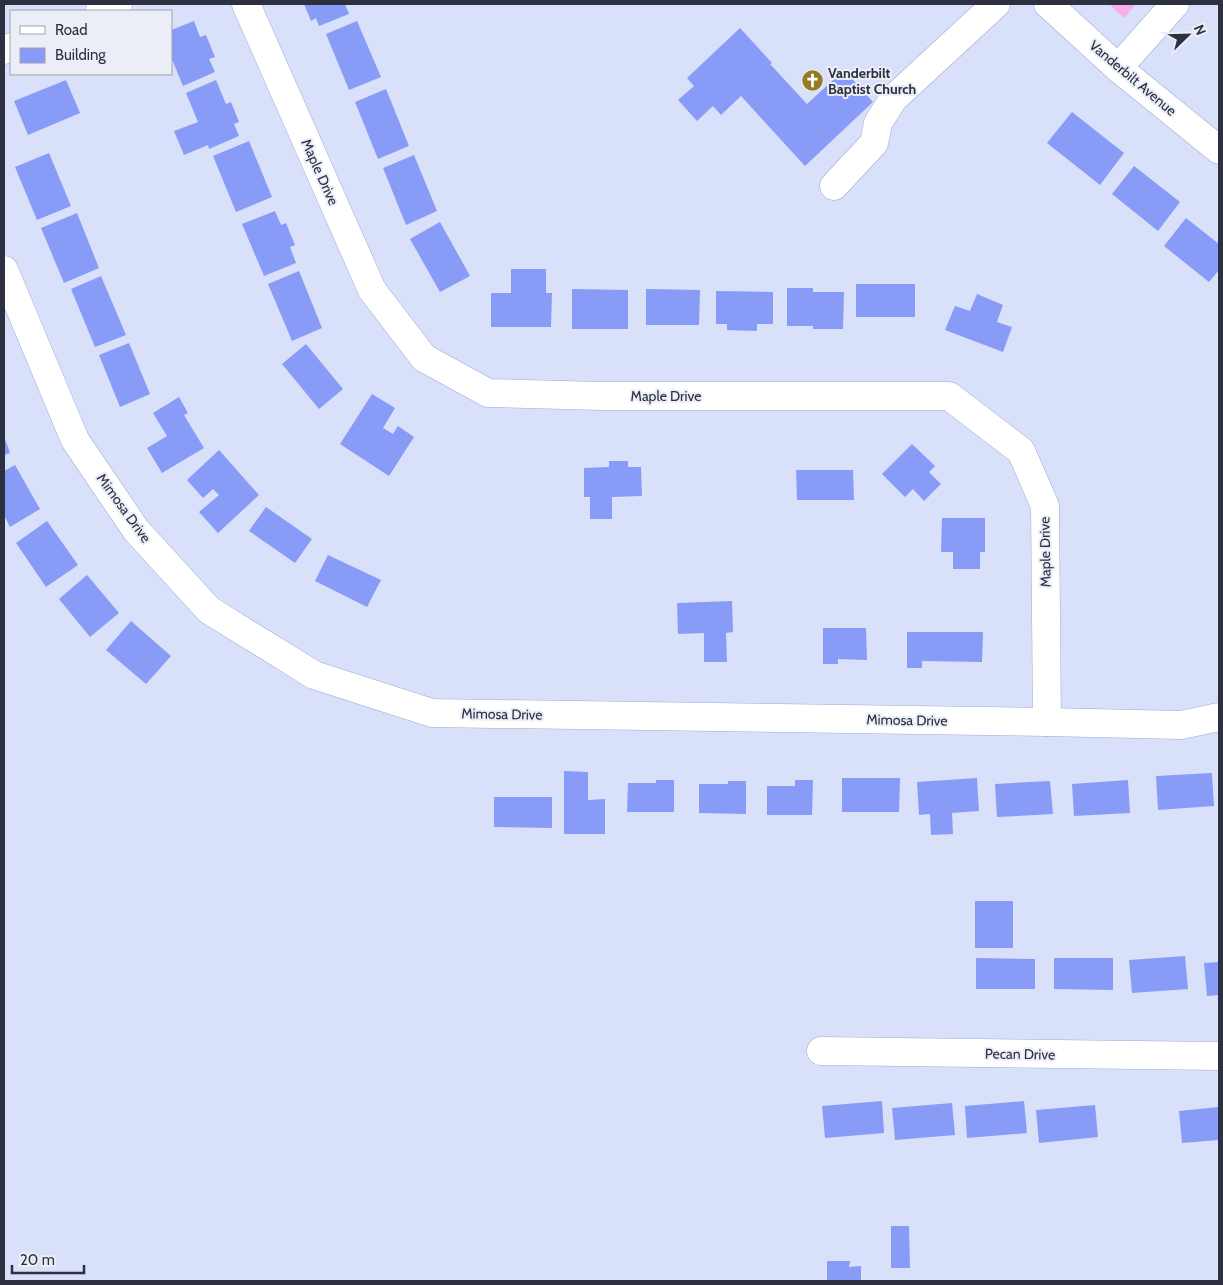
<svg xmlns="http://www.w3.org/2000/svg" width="1223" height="1285" viewBox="0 0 1223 1285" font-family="Cabin,sans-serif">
<rect width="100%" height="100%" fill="#d9e0fa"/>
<polygon fill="#faaeec" points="1109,4 1136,4 1124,18"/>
<g fill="#889bf6">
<polygon points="304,4 345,4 349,14 319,26 316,18 311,21"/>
<polygon points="194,21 200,37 206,35 215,57 209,59 215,72 183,86 171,57 171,30"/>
<polygon points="357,21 381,77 349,90 326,34"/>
<polygon points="740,28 772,63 770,64 807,104 844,70 873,102 805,166 741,96 721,115 713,106 697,121 678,100 694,86 687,78"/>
<polygon points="66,80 80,113 28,135 14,101"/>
<polygon points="216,80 226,104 231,102 239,122 234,124 239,136 209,149 208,145 184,155 174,131 198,122 186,93"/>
<polygon points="386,89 409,146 378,159 355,102"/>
<polygon points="1072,112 1124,153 1100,185 1047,143"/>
<polygon points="249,141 272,197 236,212 213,156"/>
<polygon points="49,153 71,206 37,220 15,167"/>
<polygon points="414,155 437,211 406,225 383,168"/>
<polygon points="1134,166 1180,202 1158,231 1112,194"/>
<polygon points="275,211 281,225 286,223 295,245 290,247 296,263 264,276 242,224"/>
<polygon points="77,213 99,268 64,283 41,228"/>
<polygon points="1186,218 1219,244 1219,270 1209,282 1164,246"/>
<polygon points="440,222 470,276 440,292 410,239"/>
<polygon points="511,269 546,269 546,293 552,293 551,327 491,327 491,293 511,293"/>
<polygon points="299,271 322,328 292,341 268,284"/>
<polygon points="101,276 126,335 95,347 71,289"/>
<rect x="856" y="284" width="59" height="33"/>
<polygon points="787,288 813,288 813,292 844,292 843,329 813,329 813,326 787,326"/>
<polygon points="572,289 628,290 628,329 572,329"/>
<polygon points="646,289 700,290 699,325 646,325"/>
<polygon points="716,291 773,292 773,324 757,324 757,331 727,330 727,324 716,324"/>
<polygon points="977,294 1003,305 997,322 1012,327 1003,352 945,330 955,306 970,311"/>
<polygon points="129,343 150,394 120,407 99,355"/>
<polygon points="306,344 343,389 319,409 282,364"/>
<polygon points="372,394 395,408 383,428 393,434 398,426 414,437 389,476 340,444"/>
<polygon points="179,397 188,413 184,415 204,448 162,473 147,448 167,436 153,413"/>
<polygon points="4,436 10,453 4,455"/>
<polygon points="912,444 935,466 929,472 941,484 924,501 913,489 905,497 882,474"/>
<polygon points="219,450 259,495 218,533 199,512 219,495 213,489 203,498 187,480"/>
<polygon points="609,461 628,461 628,467 641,467 642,496 612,497 612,519 590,519 590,497 584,497 584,468 609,467"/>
<polygon points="15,465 40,509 10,527 4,515 4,471"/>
<polygon points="796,470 853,470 854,500 797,500"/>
<polygon points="266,507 312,539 295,563 249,531"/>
<polygon points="942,518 985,518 985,552 980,552 980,569 953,569 953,552 941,552"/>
<polygon points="47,521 78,565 46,587 16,543"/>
<polygon points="328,555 381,580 367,607 315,581"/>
<polygon points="87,575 119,613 90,637 59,599"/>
<polygon points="732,601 733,632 726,633 727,662 704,662 704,633 678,634 677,603"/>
<polygon points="131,621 171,656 146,684 106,650"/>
<polygon points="823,628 866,628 867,660 838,659 838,664 823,664"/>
<polygon points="907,632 983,632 982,662 922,661 922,668 907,668"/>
<polygon points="564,771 588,772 588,800 605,799 605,834 564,834"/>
<polygon points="1212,773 1214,806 1158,810 1156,776"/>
<polygon points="842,778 900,778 899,812 842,812"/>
<polygon points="977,778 979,811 952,813 953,834 931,835 930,814 919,815 917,782"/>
<polygon points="656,780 674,780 674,812 627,812 628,783 656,783"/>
<polygon points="795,780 813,780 812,815 767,815 767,786 795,786"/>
<polygon points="1128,780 1130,813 1074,816 1072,784"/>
<polygon points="728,781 746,781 746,814 699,813 699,784 728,784"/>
<polygon points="1050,781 1053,814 997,817 995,784"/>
<polygon points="494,797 552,797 552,828 494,827"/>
<rect x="975" y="901" width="38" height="47"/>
<polygon points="1185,956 1188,989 1132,993 1129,960"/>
<polygon points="976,958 1035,959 1035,989 976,989"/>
<polygon points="1054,958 1113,958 1113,990 1054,989"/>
<polygon points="1219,962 1219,995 1207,996 1204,963"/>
<polygon points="882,1101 884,1133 825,1138 822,1106"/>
<polygon points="1024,1101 1027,1133 967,1138 965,1106"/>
<polygon points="952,1103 955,1135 895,1140 892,1108"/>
<polygon points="1095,1105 1098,1137 1039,1143 1036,1110"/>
<polygon points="1219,1107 1219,1140 1182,1143 1179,1111"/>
<polygon points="891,1226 909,1226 910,1268 891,1268"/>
<polygon points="827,1261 850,1261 849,1267 861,1266 861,1281 827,1281"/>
</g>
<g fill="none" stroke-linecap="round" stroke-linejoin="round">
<defs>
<g id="minor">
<polyline points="246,4 372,290 424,358 488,393 601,396 949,396 1021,451 1045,506 1047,722"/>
<polyline points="1048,4 1118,68 1219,150"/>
<polyline points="100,11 118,4"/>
<polyline points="4,50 11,47"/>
<polyline points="1118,68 1175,4"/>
<polyline points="834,186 874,143 878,123 893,99 996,4"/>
<polyline points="4,270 75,440 136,530 209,610 314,675 432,713 1047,722 1181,725 1219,717"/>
<polyline points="821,1051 1219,1056"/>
</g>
</defs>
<use href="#minor" stroke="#a0aad4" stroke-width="29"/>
<use href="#minor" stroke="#fff" stroke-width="28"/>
</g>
<defs>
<symbol id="church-disc" viewBox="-11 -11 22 22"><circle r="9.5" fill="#947c23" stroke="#ebeef7"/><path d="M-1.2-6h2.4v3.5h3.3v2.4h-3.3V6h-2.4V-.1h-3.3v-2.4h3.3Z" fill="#fff"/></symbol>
</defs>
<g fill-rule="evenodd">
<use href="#church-disc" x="800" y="68" width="25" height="25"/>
</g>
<g text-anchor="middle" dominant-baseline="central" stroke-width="4" stroke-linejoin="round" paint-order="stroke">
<g font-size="14" font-weight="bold" fill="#2c3040" stroke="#ebeef7" text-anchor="start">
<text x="828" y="73">Vanderbilt<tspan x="828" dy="16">Baptist Church</tspan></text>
</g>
<g font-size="14" fill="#2c3040" stroke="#ebeef7">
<text transform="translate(1133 78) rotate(40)">Vanderbilt Avenue</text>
<text transform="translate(320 172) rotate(66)">Maple Drive</text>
<text x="666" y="396">Maple Drive</text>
<text transform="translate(124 508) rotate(54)">Mimosa Drive</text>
<text transform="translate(1045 552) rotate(-91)">Maple Drive</text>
<text transform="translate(502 714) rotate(1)">Mimosa Drive</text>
<text transform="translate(907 720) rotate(1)">Mimosa Drive</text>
<text transform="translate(1020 1054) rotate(1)">Pecan Drive</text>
</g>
</g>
<rect width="1223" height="1285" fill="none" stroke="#2c3040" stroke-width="10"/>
<rect x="10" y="10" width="162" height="65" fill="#ebeef7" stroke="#9fa2ae"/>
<rect x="20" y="26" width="25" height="8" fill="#ffffff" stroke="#9fa2ae"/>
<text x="55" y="35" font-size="15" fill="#2c3040">Road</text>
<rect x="20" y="48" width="25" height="15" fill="#889bf6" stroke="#9fa2ae"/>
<text x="55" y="60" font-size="15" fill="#2c3040">Building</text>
<g transform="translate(1188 35) rotate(67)" stroke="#ebeef7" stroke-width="4" paint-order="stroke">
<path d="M0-4L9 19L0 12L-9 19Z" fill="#2c3040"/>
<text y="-8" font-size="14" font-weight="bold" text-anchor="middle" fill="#2c3040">N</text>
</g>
<path d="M12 1265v8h72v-8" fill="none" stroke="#2c3040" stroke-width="2.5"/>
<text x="20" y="1265" font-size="15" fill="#2c3040" stroke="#ebeef7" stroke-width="4" paint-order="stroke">20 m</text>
</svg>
